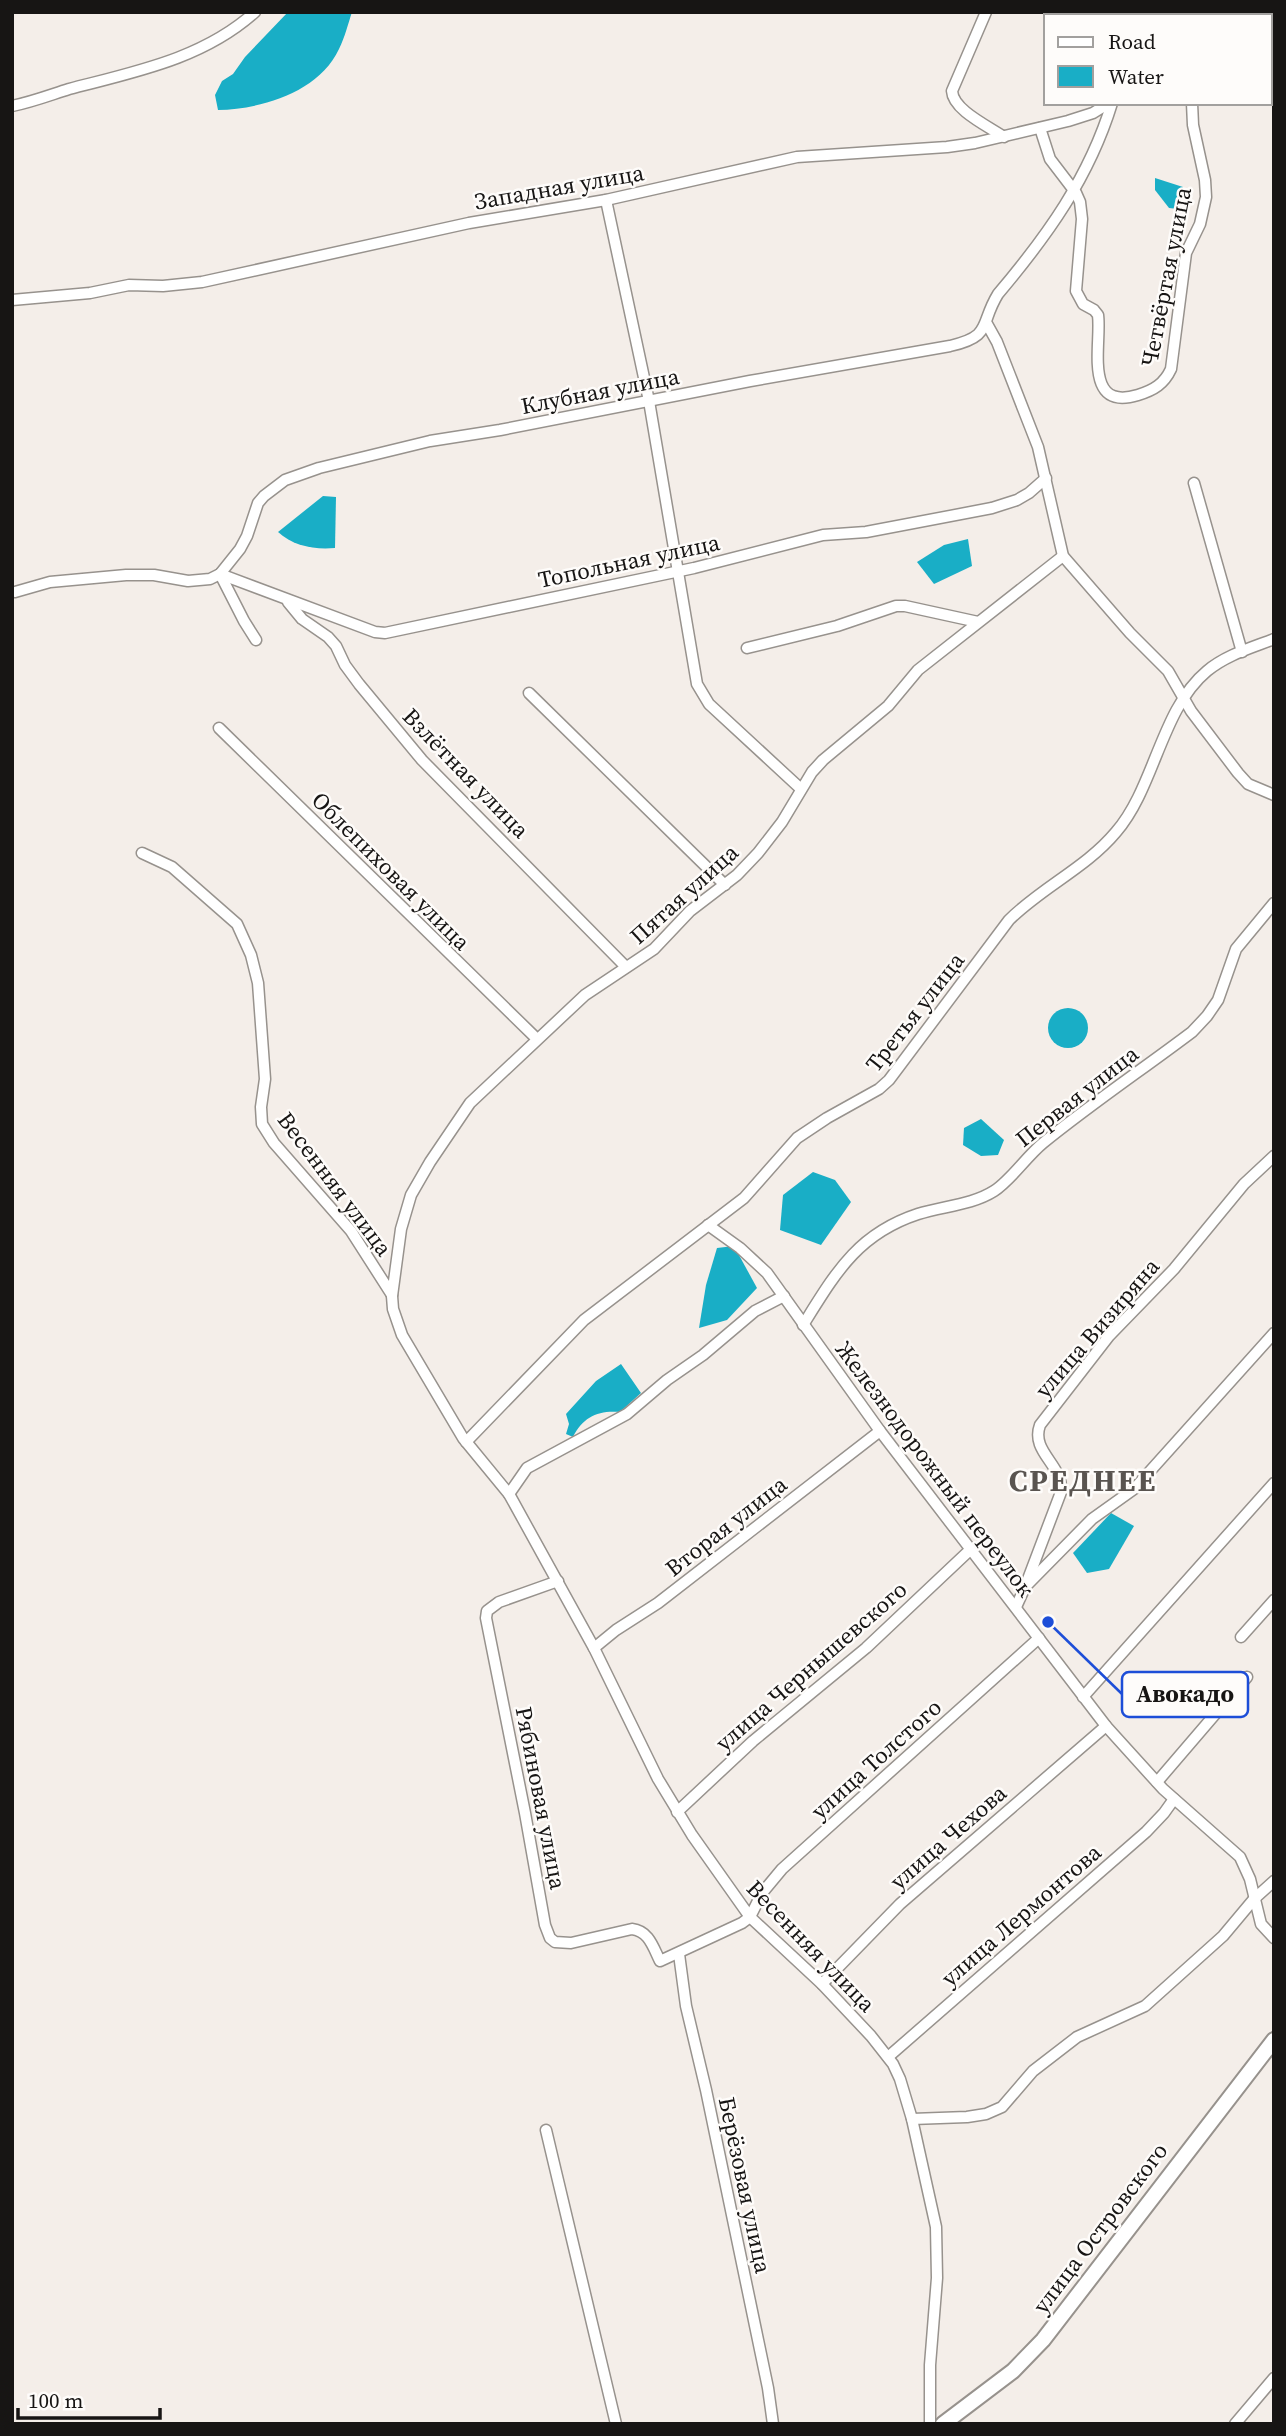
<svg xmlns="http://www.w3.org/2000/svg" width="1286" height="2436" viewBox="0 0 1286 2436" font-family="'Source Serif 4',serif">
<rect width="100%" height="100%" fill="#f4eee9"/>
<g fill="#19aec6">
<path d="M288,12H352C348,24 345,37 339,49C319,92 262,109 218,110L215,95L222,81L233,74L245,57Z"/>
<polygon points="1155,178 1183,187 1178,209 1169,208 1155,190"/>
<path d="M323,496L336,497L335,548C315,550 293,546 278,532Z"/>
<polygon points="968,539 972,566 934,584 917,562 944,545"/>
<circle cx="1068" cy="1028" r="20"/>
<polygon points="981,1119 1004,1140 998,1155 981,1156 963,1145 964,1128"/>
<polygon points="813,1172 835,1180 851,1202 821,1245 780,1230 783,1195"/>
<polygon points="734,1246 757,1288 727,1320 699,1328 706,1285 717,1248"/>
<path d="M621,1364L641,1393L620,1412C598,1410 583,1417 573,1437L566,1434L569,1424L566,1414L596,1381Z"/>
<polygon points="1111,1513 1134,1526 1109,1569 1087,1573 1073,1553"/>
</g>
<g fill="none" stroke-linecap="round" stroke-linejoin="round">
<defs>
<g id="street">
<path d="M986,12L952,91C953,110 988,126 1004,137"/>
<path d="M12,106C32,102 50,95 69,89C134,72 203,59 255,12"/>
<path d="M1040,128L1050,159L1076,193L1080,202L1082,219L1076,291L1083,304L1094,310L1098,315C1102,343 1082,412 1138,395C1154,390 1164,384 1171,369L1186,253L1200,224L1206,197L1205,180L1193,125L1192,103"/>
<polyline points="606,200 649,401 697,684 709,704 801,789"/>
<polyline points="12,300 90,293 129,285 163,286 202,282 469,223 606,200 797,157 947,147 975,143 1068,121 1093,113 1109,103"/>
<polyline points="987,324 997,342 1038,447 1063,556 1130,633 1168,671 1191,711 1238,773 1248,784 1274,795"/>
<polyline points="1194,483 1242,652"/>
<polyline points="220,574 375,632 385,633 694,568 823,535 866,532 992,508 1017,500 1029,493 1046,478"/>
<polyline points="220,574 244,621 256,640"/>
<path d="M15,592L50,582L126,575H154L188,581L210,579L220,574L240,549L247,536L258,503L264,496L285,480L319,468L430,441L500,430L750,381L950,346C993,336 979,325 998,294C1047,236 1089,178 1112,103"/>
<polyline points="288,602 302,619 328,637 336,646 345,665 359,684 422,760 626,967"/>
<polyline points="747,648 837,626 896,606 905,606 978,622"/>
<polyline points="529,693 725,885"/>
<polyline points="219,728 537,1039"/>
<polyline points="142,853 172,867 237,924 251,955 258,983 265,1079 261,1107 262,1124 274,1143 351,1231 392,1295"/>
<polyline points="708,1225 740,1248 767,1273 880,1431 1106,1726 1163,1789 1240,1857 1250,1879 1261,1924 1274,1938"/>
<path d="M803,1325C835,1274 857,1234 918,1214C943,1206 972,1205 994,1191C1011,1180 1026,1157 1043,1143C1091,1104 1143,1069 1192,1032L1207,1016L1218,1000L1236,949L1274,903"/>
<path d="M466,1442L584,1320L744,1198L797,1138L827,1118L879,1089L889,1080L1009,920C1042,887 1086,868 1116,832C1155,787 1161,709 1207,671C1226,655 1251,648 1274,639"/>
<polyline points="509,1494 527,1468 627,1414 667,1380 703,1355 755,1311 784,1296"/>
<path d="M558,1581L499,1602L487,1611L486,1618L525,1813L545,1925L550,1938L555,1942L571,1943L632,1929C649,1931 653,1947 660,1961L742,1923L750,1917L762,1893L782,1869L1039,1638"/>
<path d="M1025,1587L1061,1492C1064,1465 1030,1452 1040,1425L1109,1336L1174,1269L1244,1184L1274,1156"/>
<polyline points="1016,1607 1025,1587 1092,1519 1134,1489 1274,1333"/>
<polyline points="1241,1637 1274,1600"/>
<polyline points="594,1648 616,1630 658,1603 880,1431"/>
<polyline points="1083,1697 1274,1483"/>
<polyline points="1157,1782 1247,1677"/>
<polyline points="677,1812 753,1741 866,1648 971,1549"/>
<polyline points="679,1954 686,2006 706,2090 768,2388 773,2424"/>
<polyline points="822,1984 900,1904 1106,1726"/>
<polyline points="888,2057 1146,1832 1164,1813 1174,1799"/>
<polyline points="912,2119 967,2117 986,2114 1002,2107 1033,2071 1077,2037 1145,2006 1223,1936 1254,1899 1274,1881"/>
<polyline points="546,2130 616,2424"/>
<polyline points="930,2424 930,2365 937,2278 936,2227 912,2119 900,2079 893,2064 871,2036 822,1984 750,1917 692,1835 658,1779 594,1648 509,1494 463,1438 402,1335 393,1309 392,1296 401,1229 411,1195 430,1162 470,1103 585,995 654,949 690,911 737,875 758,853 782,822 812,772 823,760 888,706 918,670 1063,556"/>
<polyline points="1235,2424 1274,2378"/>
</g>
<g id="secondary">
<polyline points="1130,12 1138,16"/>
<polyline points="1270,65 1274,66"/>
<polyline points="943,2424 1013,2371 1043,2340 1274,2040"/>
</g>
</defs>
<use href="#street" stroke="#97928d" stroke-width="13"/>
<use href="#secondary" stroke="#97928d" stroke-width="18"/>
<use href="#street" stroke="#fff" stroke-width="10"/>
<use href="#secondary" stroke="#fff" stroke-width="14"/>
</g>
<g text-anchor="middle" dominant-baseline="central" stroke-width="5" stroke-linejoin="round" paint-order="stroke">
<g font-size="23" fill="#171514" stroke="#fefcfa">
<text transform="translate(559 187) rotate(-10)">Западная улица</text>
<text transform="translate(1166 277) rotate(-79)">Четвёртая улица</text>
<text transform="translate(600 391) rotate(-11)">Клубная улица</text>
<text transform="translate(629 561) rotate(-12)">Топольная улица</text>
<text transform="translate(466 773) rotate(46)">Взлётная улица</text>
<text transform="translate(391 871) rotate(45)">Облепиховая улица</text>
<text transform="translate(684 894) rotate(-42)">Пятая улица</text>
<text transform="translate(915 1012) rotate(-52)">Третья улица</text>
<text transform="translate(1077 1096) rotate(-38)">Первая улица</text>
<text transform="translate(335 1184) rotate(53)">Весенняя улица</text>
<text transform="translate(1097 1328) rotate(-49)">улица Визиряна</text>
<text transform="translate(935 1469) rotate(53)">Железнодорожный переулок</text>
<text transform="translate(726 1526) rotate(-38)">Вторая улица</text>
<text transform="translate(811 1666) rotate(-41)">улица Чернышевского</text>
<text transform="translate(876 1759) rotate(-42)">улица Толстого</text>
<text transform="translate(541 1798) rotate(79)">Рябиновая улица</text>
<text transform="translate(948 1837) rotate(-41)">улица Чехова</text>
<text transform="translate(1021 1915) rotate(-41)">улица Лермонтова</text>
<text transform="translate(811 1946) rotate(46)">Весенняя улица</text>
<text transform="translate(745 2185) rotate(78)">Берёзовая улица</text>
<text transform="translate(1100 2228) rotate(-53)">улица Островского</text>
</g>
<g font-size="30" font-weight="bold" letter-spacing="2" fill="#595450" stroke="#fefcfa">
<text x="1083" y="1480">СРЕДНЕЕ</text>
</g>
</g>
<path fill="none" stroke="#1d4ed8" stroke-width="2.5" d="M1048 1622L1122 1694"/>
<circle fill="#1d4ed8" stroke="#fefcfa" stroke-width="2.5" cx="1048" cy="1622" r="7"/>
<rect fill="#fefcfa" stroke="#1d4ed8" stroke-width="2.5" x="1122" y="1672" width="126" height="45" rx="7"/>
<g font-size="24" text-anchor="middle" font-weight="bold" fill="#171514">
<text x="1185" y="1702">Авокадо</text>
</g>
<rect width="1286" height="2436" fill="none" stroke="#171514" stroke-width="28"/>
<rect x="1044" y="14" width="228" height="91" fill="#fefcfa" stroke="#a2a09e" stroke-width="2"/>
<rect x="1058" y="37" width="35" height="10" fill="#ffffff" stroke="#a2a09e" stroke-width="2"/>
<text x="1108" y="49" font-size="21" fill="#171514">Road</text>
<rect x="1058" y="66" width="35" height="21" fill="#19aec6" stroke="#a2a09e" stroke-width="2"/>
<text x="1108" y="84" font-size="21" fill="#171514">Water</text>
<path d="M18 2408v10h142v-10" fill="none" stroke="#171514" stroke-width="3.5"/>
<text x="28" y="2408" font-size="21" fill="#171514" stroke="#fefcfa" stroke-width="5" paint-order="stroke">100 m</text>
</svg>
